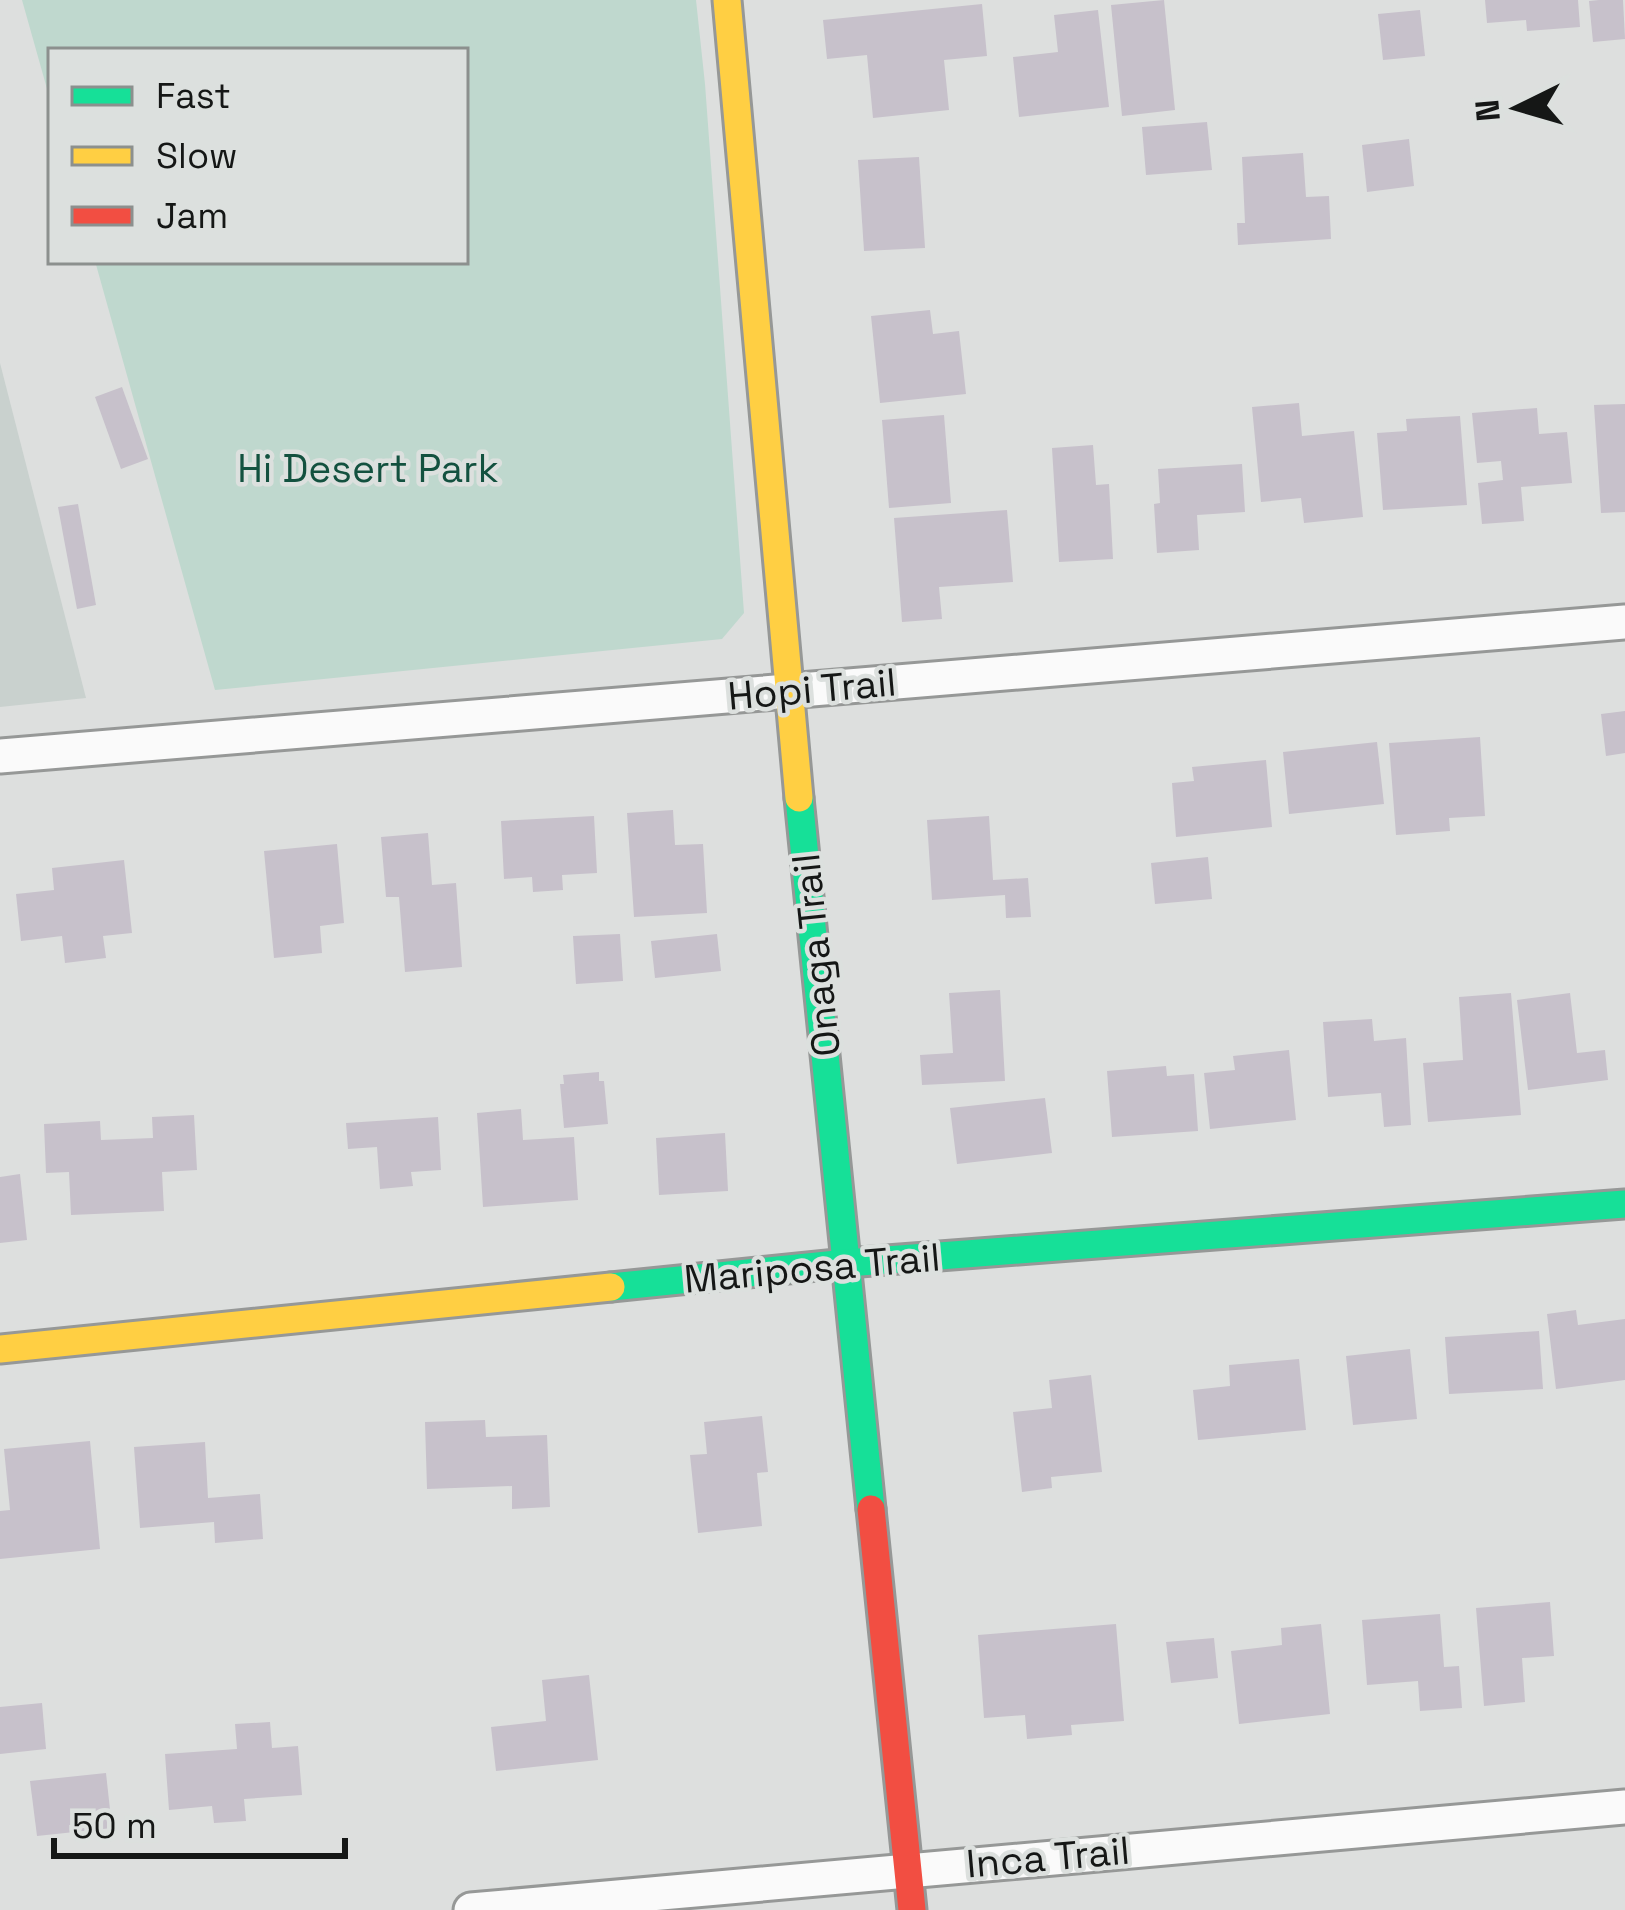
<svg xmlns="http://www.w3.org/2000/svg" width="1625" height="1910" viewBox="0 0 1625 1910" font-family="'Space Grotesk',sans-serif">
<rect width="100%" height="100%" fill="#dddfde"/>
<polygon fill="#c9d1ce" points="0,363 86,698 0,707"/>
<polygon fill="#bfd8ce" points="22,0 696,0 705,84 744,613 722,639 215,690 95,261 465,261 465,51 51,51 51,103"/>
<g fill="#c7c1cb">
<polygon points="1164,0 1175,110 1122,116 1111,5"/>
<polygon points="1485,0 1578,0 1580,27 1527,31 1526,20 1487,23"/>
<polygon points="1599,0 1623,0 1625,39 1593,42 1589,1"/>
<polygon points="982,4 987,56 944,60 949,110 873,118 867,55 827,59 823,20"/>
<polygon points="1098,10 1109,107 1019,117 1013,57 1058,52 1054,15"/>
<polygon points="1420,10 1425,56 1383,60 1378,14"/>
<polygon points="1207,122 1212,170 1146,175 1142,127"/>
<polygon points="1409,139 1414,186 1367,192 1362,145"/>
<polygon points="1303,153 1306,197 1329,196 1331,239 1238,245 1237,223 1245,223 1242,157"/>
<polygon points="919,157 925,248 864,251 858,160"/>
<polygon points="930,310 933,334 959,331 966,394 880,403 871,316"/>
<polygon points="122,387 148,459 121,469 95,397"/>
<polygon points="1299,403 1302,436 1354,431 1363,517 1304,523 1301,498 1261,502 1252,407"/>
<polygon points="1625,404 1625,512 1601,513 1594,405"/>
<polygon points="1537,408 1539,434 1567,432 1572,483 1521,487 1524,521 1482,524 1478,483 1503,480 1501,461 1477,463 1472,413"/>
<polygon points="944,415 951,503 889,508 882,420"/>
<polygon points="1460,416 1467,505 1383,510 1377,433 1407,431 1406,419"/>
<polygon points="1093,445 1096,485 1109,484 1113,559 1059,562 1052,448"/>
<polygon points="1242,464 1245,512 1197,515 1199,550 1157,553 1154,504 1160,503 1158,469"/>
<polygon points="78,504 96,605 77,609 58,507"/>
<polygon points="1007,510 1013,582 939,587 942,619 902,622 894,518"/>
<polygon points="1625,711 1625,753 1606,756 1601,714"/>
<polygon points="1480,737 1485,816 1449,818 1450,831 1396,835 1389,743"/>
<polygon points="1377,742 1384,804 1289,814 1283,752"/>
<polygon points="1266,760 1272,827 1176,837 1172,783 1194,781 1192,767"/>
<polygon points="673,810 675,845 703,844 707,913 634,917 627,813"/>
<polygon points="594,816 597,873 562,875 563,890 533,892 532,877 504,879 501,821"/>
<polygon points="989,816 993,880 1028,878 1031,917 1006,918 1005,895 932,900 927,820"/>
<polygon points="428,833 432,885 456,883 462,967 405,972 399,897 386,897 381,837"/>
<polygon points="337,844 344,923 320,926 322,953 274,958 264,851"/>
<polygon points="1208,857 1212,899 1155,904 1151,863"/>
<polygon points="124,860 132,933 103,936 106,958 65,963 62,936 21,941 16,894 54,890 52,868"/>
<polygon points="620,934 623,981 576,984 573,936"/>
<polygon points="717,934 721,971 655,978 651,941"/>
<polygon points="1000,990 1005,1081 922,1085 920,1055 953,1053 949,993"/>
<polygon points="1511,993 1521,1115 1428,1122 1423,1063 1463,1060 1459,997"/>
<polygon points="1570,993 1577,1053 1605,1050 1608,1080 1528,1090 1517,1000"/>
<polygon points="1372,1019 1374,1041 1406,1038 1411,1125 1384,1127 1381,1093 1328,1097 1323,1022"/>
<polygon points="1289,1050 1296,1120 1210,1129 1204,1073 1235,1070 1233,1056"/>
<polygon points="1166,1066 1167,1076 1194,1074 1198,1131 1112,1137 1107,1071"/>
<polygon points="599,1072 599,1081 604,1081 608,1124 564,1128 560,1084 564,1084 563,1075"/>
<polygon points="1045,1098 1052,1153 957,1164 950,1108"/>
<polygon points="521,1109 523,1140 574,1137 578,1200 483,1207 477,1113"/>
<polygon points="194,1115 197,1170 162,1172 164,1211 71,1215 69,1172 46,1173 44,1124 100,1121 101,1140 153,1138 152,1117"/>
<polygon points="438,1117 441,1170 411,1172 413,1186 380,1189 377,1147 348,1149 346,1123"/>
<polygon points="725,1133 728,1191 659,1195 656,1138"/>
<polygon points="20,1174 27,1240 0,1243 0,1177"/>
<polygon points="1576,1310 1578,1325 1625,1319 1625,1380 1556,1389 1547,1314"/>
<polygon points="1539,1331 1543,1389 1449,1394 1445,1337"/>
<polygon points="1410,1349 1417,1419 1353,1425 1346,1356"/>
<polygon points="1299,1359 1306,1430 1198,1440 1193,1390 1230,1386 1229,1365"/>
<polygon points="1091,1375 1102,1472 1051,1477 1052,1488 1022,1492 1013,1412 1052,1408 1049,1380"/>
<polygon points="762,1416 768,1472 757,1473 762,1526 698,1533 690,1455 707,1454 704,1422"/>
<polygon points="485,1420 486,1437 547,1435 550,1507 512,1509 512,1486 427,1489 425,1422"/>
<polygon points="90,1441 100,1549 0,1559 0,1511 10,1510 4,1449"/>
<polygon points="205,1442 208,1498 260,1494 263,1539 215,1543 214,1522 140,1528 134,1447"/>
<polygon points="1550,1602 1554,1656 1522,1658 1525,1702 1484,1706 1476,1608"/>
<polygon points="1440,1614 1444,1667 1459,1666 1462,1708 1420,1711 1418,1681 1367,1685 1362,1620"/>
<polygon points="1116,1624 1124,1721 1071,1725 1072,1735 1027,1739 1025,1715 984,1718 978,1635"/>
<polygon points="1321,1624 1330,1714 1239,1724 1231,1651 1282,1645 1281,1628"/>
<polygon points="1214,1638 1218,1678 1171,1683 1166,1642"/>
<polygon points="589,1675 598,1760 496,1771 491,1727 546,1721 542,1680"/>
<polygon points="42,1703 46,1749 0,1754 0,1707"/>
<polygon points="270,1722 272,1748 298,1746 302,1795 244,1799 246,1821 214,1823 212,1806 169,1810 165,1754 237,1749 235,1724"/>
<polygon points="106,1773 112,1828 37,1836 30,1781"/>
</g>
<g fill="none" stroke-linecap="round" stroke-linejoin="round">
<defs>
<g id="street">
<polyline points="0,756 1625,622"/>
<polyline points="471,1910 1625,1807"/>
</g>
<g id="fast">
<polyline points="799,798 871,1509"/>
<polyline points="611,1287 847,1263 1625,1204"/>
</g>
<g id="slow">
<polyline points="727,0 799,798"/>
<polyline points="0,1349 611,1287"/>
</g>
<polyline id="jam" points="871,1509 912,1910"/>
</defs>
<use href="#street" stroke="#969897" stroke-width="39"/>
<use href="#fast" stroke="#969897" stroke-width="33"/>
<use href="#slow" stroke="#969897" stroke-width="33"/>
<use href="#jam" stroke="#969897" stroke-width="33"/>
<use href="#street" stroke="#fafafa" stroke-width="33"/>
<use href="#fast" stroke="#16e098" stroke-width="27"/>
<use href="#slow" stroke="#ffcf43" stroke-width="27"/>
<use href="#jam" stroke="#f24e42" stroke-width="27"/>
</g>
<g text-anchor="middle" dominant-baseline="central" stroke-width="9" stroke-linejoin="round" paint-order="stroke">
<g font-size="39" fill="#13513f" stroke="#dce0de">
<text x="368" y="468">Hi Desert Park</text>
</g>
<g font-size="39" fill="#151716" stroke="#dce0de">
<text transform="translate(812 689) rotate(-5)">Hopi Trail</text>
<text transform="translate(816 955) rotate(-96)">Onaga Trail</text>
<text transform="translate(812 1268) rotate(-5)">Mariposa Trail</text>
<text transform="translate(1048 1857) rotate(-5)">Inca Trail</text>
</g>
</g>
<rect x="48" y="48" width="420" height="216" fill="#dce0de" stroke="#8c908e" stroke-width="3"/>
<rect x="72" y="87" width="60" height="18" fill="#16e098" stroke="#8c908e" stroke-width="3"/>
<text x="156" y="108" font-size="36" fill="#151716">Fast</text>
<rect x="72" y="147" width="60" height="18" fill="#ffcf43" stroke="#8c908e" stroke-width="3"/>
<text x="156" y="168" font-size="36" fill="#151716">Slow</text>
<rect x="72" y="207" width="60" height="18" fill="#f24e42" stroke="#8c908e" stroke-width="3"/>
<text x="156" y="228" font-size="36" fill="#151716">Jam</text>
<g transform="translate(1517 108) rotate(265)" stroke="#dce0de" stroke-width="9" paint-order="stroke">
<path d="M0-9L21 45L0 30L-21 45Z" fill="#151716"/>
<text y="-18" font-size="33" font-weight="bold" text-anchor="middle" fill="#151716">N</text>
</g>
<path d="M54 1838v18h291v-18" fill="none" stroke="#151716" stroke-width="6"/>
<text x="72" y="1838" font-size="36" fill="#151716" stroke="#dce0de" stroke-width="9" paint-order="stroke">50 m</text>
</svg>
